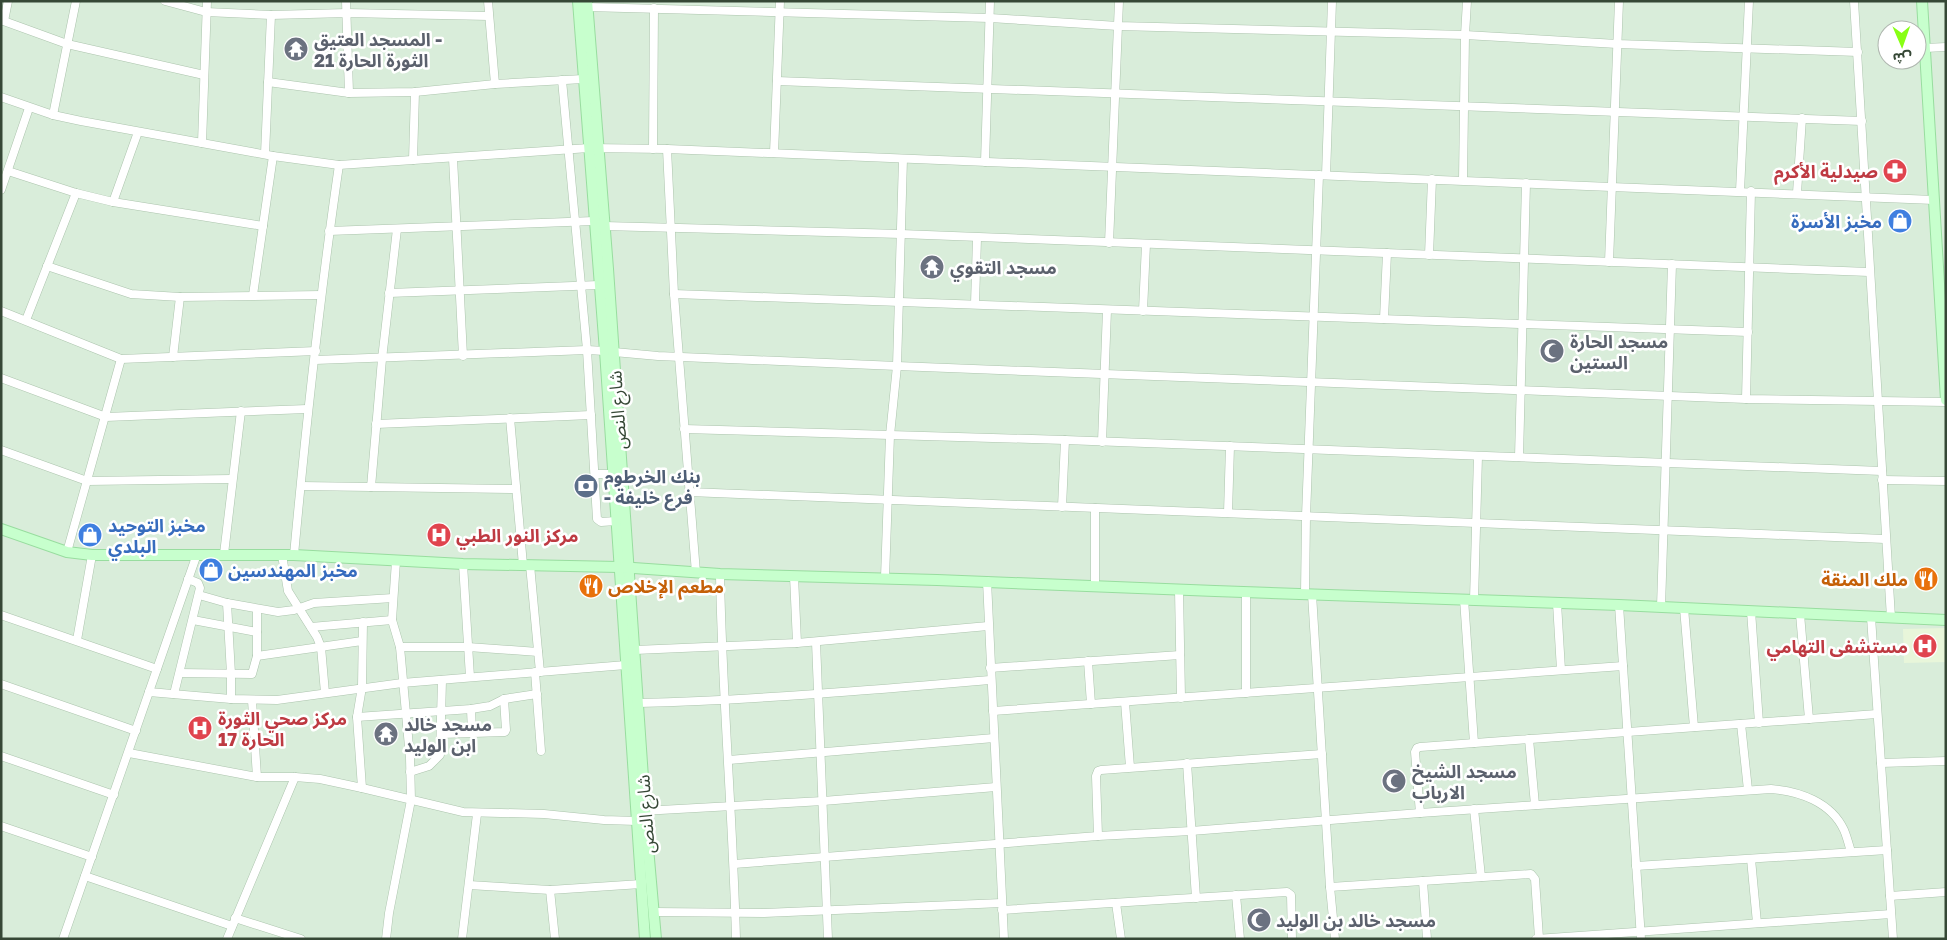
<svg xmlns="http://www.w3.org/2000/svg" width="1947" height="940" viewBox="0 0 1947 940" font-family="'Golos Text','Noto Sans Arabic',sans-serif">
<rect width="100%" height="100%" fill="#e7f4e8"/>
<path fill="#d9edda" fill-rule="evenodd" d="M1,1H1946V939H1ZM1887,30H1917V60H1887Z"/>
<polygon fill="#e8f6da" points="1946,628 1946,662 1904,663 1903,629"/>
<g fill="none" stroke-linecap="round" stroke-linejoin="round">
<defs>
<g id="street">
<polyline points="165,1 206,12 271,15 347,13 489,16"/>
<polyline points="346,1 349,93"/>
<polyline points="488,1 495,84"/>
<polyline points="1854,1 1891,618"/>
<polyline points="587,7 990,18 1118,26 1465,35 1617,44 1858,52"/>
<polyline points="1,20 67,44 204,75"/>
<polyline points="4,21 8,1"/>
<polyline points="1925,48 1946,47"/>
<polyline points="562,80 587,350 597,519 601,522 616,521"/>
<polyline points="777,81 1862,121"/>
<polyline points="268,82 349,93 415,92 495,84 583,79"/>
<polyline points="1,97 53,115 81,121 273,156 339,165 589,148 667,149 1934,200"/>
<polyline points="53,115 76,1"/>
<polyline points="202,143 207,1"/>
<polyline points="653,149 654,8"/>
<polyline points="667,149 674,294 696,573"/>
<polyline points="774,153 780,1"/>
<polyline points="265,154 271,15"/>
<polyline points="453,158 463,356"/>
<polyline points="413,160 415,92"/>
<polyline points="985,162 990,1"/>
<polyline points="8,171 76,193 113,202 263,226"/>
<polyline points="1326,175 1332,1"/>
<polyline points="1463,180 1465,35 1467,1"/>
<polyline points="1,190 29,108"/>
<polyline points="1740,191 1749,1"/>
<polyline points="1797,193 1802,118"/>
<polyline points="113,202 138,132"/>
<polyline points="604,226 901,234 1869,272"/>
<polyline points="329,231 594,221"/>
<polyline points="1109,243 1119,1"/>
<polyline points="1429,255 1432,179"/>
<polyline points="1609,262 1619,1"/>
<polyline points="47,266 131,294 180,297 321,295"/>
<polyline points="389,293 599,285"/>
<polyline points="674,294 1748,332"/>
<polyline points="253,295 273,156"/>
<polyline points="975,304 977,238"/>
<polyline points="1,311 121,359 316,351"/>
<polyline points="1143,311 1146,244"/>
<polyline points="1384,319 1387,253"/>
<polyline points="26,320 76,193"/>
<polyline points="614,352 658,356 897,366 1746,399 1946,402"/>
<polyline points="173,357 180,297"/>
<polyline points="315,360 587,350 605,351"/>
<polyline points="1,378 106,417 307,409"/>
<polyline points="1746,399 1751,191"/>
<polyline points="510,418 523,565"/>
<polyline points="376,424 591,415"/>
<polyline points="684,429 1065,440 1882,471"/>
<polyline points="1102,442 1107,310"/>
<polyline points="1,450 87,481 232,479"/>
<polyline points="1519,457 1526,183"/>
<polyline points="595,474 612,474"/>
<polyline points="1882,480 1946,481"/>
<polyline points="301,486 371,487 382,359 397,229"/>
<polyline points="371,487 515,489"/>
<polyline points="689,492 1885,539"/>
<polyline points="1062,507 1065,440"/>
<polyline points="1095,508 1095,586"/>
<polyline points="1228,513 1230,446"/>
<polyline points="67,552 121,359"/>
<polyline points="224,554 241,411"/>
<polyline points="282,555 288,591 317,637 321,647 325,693"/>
<path d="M294,555C306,425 320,295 339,165"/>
<polyline points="463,564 470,677"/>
<polyline points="530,565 540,672"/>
<path d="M720,574C722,696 733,817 736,939"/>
<polyline points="794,576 797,643"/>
<polyline points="885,578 890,435 897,366 903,159"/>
<polyline points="987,581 1004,939"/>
<polyline points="1179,590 1181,698"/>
<polyline points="1305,594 1306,516 1319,175"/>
<polyline points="1312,594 1330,887 1335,939"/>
<polyline points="199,595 227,603 278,612 294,610 314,603 393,598"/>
<polyline points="1464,599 1474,743"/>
<polyline points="1474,600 1478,456"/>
<polyline points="227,603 231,674 231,699"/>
<polyline points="1557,603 1561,670"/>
<polyline points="1619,605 1641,939"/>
<polyline points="1661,607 1672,264"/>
<polyline points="1684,608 1694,727"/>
<polyline points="1751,611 1759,723"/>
<polyline points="1800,614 1809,719"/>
<polyline points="1,615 157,669"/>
<polyline points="1871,617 1893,939"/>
<polyline points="193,620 257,632"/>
<polyline points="311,627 392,620"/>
<polyline points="77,640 92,555"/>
<polyline points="816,642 828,939"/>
<polyline points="400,647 468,647 538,652"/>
<polyline points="635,650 797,643 988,626"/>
<polyline points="257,656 362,641"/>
<polyline points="1088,661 1091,704"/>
<polyline points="990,668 1180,655"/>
<polyline points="535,672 541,751"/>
<polyline points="180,673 252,674 257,656 257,609"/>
<polyline points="1,684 136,731"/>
<polyline points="149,692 231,699 277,700 402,683 626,665"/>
<polyline points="1246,693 1246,592"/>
<polyline points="174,694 200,588 198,583 188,579"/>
<polyline points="252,700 257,777"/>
<polyline points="1125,702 1130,767"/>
<path d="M638,703C756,700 873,690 991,680"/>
<polyline points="471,709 472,733"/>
<polyline points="993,711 1623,666"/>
<polyline points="357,717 471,709 490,706 504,699 537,694"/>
<polyline points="1741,724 1748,790"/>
<polyline points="441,734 505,732 506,730 504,699"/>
<polyline points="1529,739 1535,805"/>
<polyline points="129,753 257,777 295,777 320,779 362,788 463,812 544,814 604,820 637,821"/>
<polyline points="1,756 114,795"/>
<polyline points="729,760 994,738"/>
<polyline points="1187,763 1196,898"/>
<polyline points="1881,763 1946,761"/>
<polyline points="410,772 429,766 440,755 442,680"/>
<polyline points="362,788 357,717 362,687 363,622"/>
<polyline points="1474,809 1481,877"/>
<polyline points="642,811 823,801 996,787"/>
<polyline points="1420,813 1415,752 1417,748 1420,747 1877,714"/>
<polyline points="1,826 92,857"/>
<polyline points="1098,836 1096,776 1098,771 1101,770 1322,754"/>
<polyline points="1751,859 1757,923"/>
<path d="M734,864L1098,836L1191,831L1420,813L1771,789C1799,791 1831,802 1844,830C1847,837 1849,845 1851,852"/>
<polyline points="1636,866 1887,850"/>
<polyline points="85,876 232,926"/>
<polyline points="1423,881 1427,939"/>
<polyline points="469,885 550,890 641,884"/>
<polyline points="1330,887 1531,874 1535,879 1539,938"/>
<polyline points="550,890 555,939"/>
<polyline points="1236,895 1240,939"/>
<polyline points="1890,896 1946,892"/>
<polyline points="1116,903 1121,939"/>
<polyline points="1002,910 1287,892 1291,895 1292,939"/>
<polyline points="653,912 764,913 1002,903"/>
<polyline points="235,918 301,939"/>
<polyline points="63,939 197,554"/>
<polyline points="227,939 295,777"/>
<polyline points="386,939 389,913 411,800 410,758 400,647 392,620 396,561"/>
<polyline points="462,939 477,814"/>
<polyline points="1536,939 1891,914"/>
</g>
<g id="secondary">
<polyline points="578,1 605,351 645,939"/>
<polyline points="587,1 608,269 647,836 656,939"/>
<polyline points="1922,1 1946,400"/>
<polyline points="1,529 67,552 92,555 294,555 463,564 619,567 720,574 937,580 1215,591 1619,605 1946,620"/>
</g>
</defs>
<use href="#street" stroke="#acc4ad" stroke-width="9"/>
<use href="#secondary" stroke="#98dd9f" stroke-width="12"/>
<use href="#street" stroke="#fff" stroke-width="8"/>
<use href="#secondary" stroke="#c7ffcd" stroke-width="10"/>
</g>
<defs>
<symbol id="temple-disc" viewBox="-11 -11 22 22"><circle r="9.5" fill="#6b7280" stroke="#fff"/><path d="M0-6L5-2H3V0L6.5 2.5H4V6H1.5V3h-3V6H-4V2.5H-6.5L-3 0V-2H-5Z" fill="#fff"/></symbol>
<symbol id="pharmacy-disc" viewBox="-11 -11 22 22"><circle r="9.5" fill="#e0444e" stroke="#fff"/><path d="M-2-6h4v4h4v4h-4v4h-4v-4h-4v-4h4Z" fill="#fff"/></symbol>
<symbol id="shop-disc" viewBox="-11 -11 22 22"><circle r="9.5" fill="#3f7fe0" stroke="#fff"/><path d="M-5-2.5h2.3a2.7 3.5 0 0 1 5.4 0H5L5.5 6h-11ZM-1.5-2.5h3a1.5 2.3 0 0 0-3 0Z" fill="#fff"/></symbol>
<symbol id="mosque-disc" viewBox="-11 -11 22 22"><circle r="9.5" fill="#6b7280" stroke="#fff"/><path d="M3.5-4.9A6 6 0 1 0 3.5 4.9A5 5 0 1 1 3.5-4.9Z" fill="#fff"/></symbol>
<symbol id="bank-disc" viewBox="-11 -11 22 22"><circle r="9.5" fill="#5c6f8a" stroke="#fff"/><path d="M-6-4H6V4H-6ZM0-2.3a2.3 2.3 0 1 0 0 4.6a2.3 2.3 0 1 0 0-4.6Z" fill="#fff"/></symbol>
<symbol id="hospital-disc" viewBox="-11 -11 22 22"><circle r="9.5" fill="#e0444e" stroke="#fff"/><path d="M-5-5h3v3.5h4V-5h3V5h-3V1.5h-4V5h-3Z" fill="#fff"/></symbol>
<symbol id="restaurant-disc" viewBox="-11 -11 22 22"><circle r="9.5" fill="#e8710a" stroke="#fff"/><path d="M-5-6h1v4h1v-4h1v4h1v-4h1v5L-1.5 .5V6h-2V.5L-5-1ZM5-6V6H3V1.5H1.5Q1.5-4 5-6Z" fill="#fff"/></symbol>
</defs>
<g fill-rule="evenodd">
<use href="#temple-disc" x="282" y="35" width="28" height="28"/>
<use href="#pharmacy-disc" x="1881" y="157" width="28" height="28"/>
<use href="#shop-disc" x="1886" y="207" width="28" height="28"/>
<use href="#temple-disc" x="918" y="253" width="28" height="28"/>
<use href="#mosque-disc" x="1538" y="337" width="28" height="28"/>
<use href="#bank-disc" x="572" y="472" width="28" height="28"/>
<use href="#shop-disc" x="76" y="521" width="28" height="28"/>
<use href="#hospital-disc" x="425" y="521" width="28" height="28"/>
<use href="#shop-disc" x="197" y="556" width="28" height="28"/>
<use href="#restaurant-disc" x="1912" y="565" width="28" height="28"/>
<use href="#restaurant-disc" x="577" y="572" width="28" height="28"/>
<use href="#hospital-disc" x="1911" y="632" width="28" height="28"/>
<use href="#hospital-disc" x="186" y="714" width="28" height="28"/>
<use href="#temple-disc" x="372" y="720" width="28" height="28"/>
<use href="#mosque-disc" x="1380" y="767" width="28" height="28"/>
<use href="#mosque-disc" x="1245" y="906" width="28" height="28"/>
</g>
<g text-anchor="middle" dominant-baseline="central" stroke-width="5" stroke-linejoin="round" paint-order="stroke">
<g font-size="18" font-weight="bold" fill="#5b616d" stroke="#fff" text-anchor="start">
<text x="314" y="39">المسجد العتيق -<tspan x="314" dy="21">الثورة الحارة 21</tspan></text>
<text x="950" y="267">مسجد التقوي</text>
<text x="1570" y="341">مسجد الحارة<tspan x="1570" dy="21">الستين</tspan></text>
<text x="404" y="724">مسجد خالد<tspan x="404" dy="21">ابن الوليد</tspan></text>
<text x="1412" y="771">مسجد الشيخ<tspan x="1412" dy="21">الارباب</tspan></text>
<text x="1276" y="920">مسجد خالد بن الوليد</text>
</g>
<g font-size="18" font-weight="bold" fill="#be3a42" stroke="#fff" text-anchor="end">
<text x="1878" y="171">صيدلية الأكرم</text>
<text x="456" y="535" text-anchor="start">مركز النور الطبي</text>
<text x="1908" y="646">مستشفى التهامي</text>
<text x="218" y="718" text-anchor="start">مركز صحي الثورة<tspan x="218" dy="21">الحارة 17</tspan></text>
</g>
<g font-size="18" font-weight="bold" fill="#366cbe" stroke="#fff" text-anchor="start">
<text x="1882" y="221" text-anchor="end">مخبز الأسرة</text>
<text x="108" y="525">مخبز التوحيد<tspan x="108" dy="21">البلدي</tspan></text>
<text x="228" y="570">مخبز المهندسين</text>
</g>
<g font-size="18" fill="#364836" stroke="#fff">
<text transform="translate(617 410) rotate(-94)">شارع النص</text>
<text transform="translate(645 814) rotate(-94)">شارع النص</text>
</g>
<g font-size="18" font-weight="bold" fill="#4e5e75" stroke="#fff" text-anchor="start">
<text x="604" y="476">بنك الخرطوم<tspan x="604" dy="21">- فرع خليفة</tspan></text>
</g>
<g font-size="18" font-weight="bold" fill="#c56008" stroke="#fff" text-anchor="end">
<text x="1908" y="579">ملك المنقة</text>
<text x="608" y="586" text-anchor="start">مطعم الإخلاص</text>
</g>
</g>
<rect width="1947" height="940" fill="none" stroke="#364836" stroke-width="5"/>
<g transform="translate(1902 45) rotate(178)"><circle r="24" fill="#ffffff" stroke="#afb6af"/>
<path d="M0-4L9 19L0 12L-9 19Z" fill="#88ff14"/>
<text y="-8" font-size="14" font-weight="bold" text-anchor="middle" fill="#364836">ش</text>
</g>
</svg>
